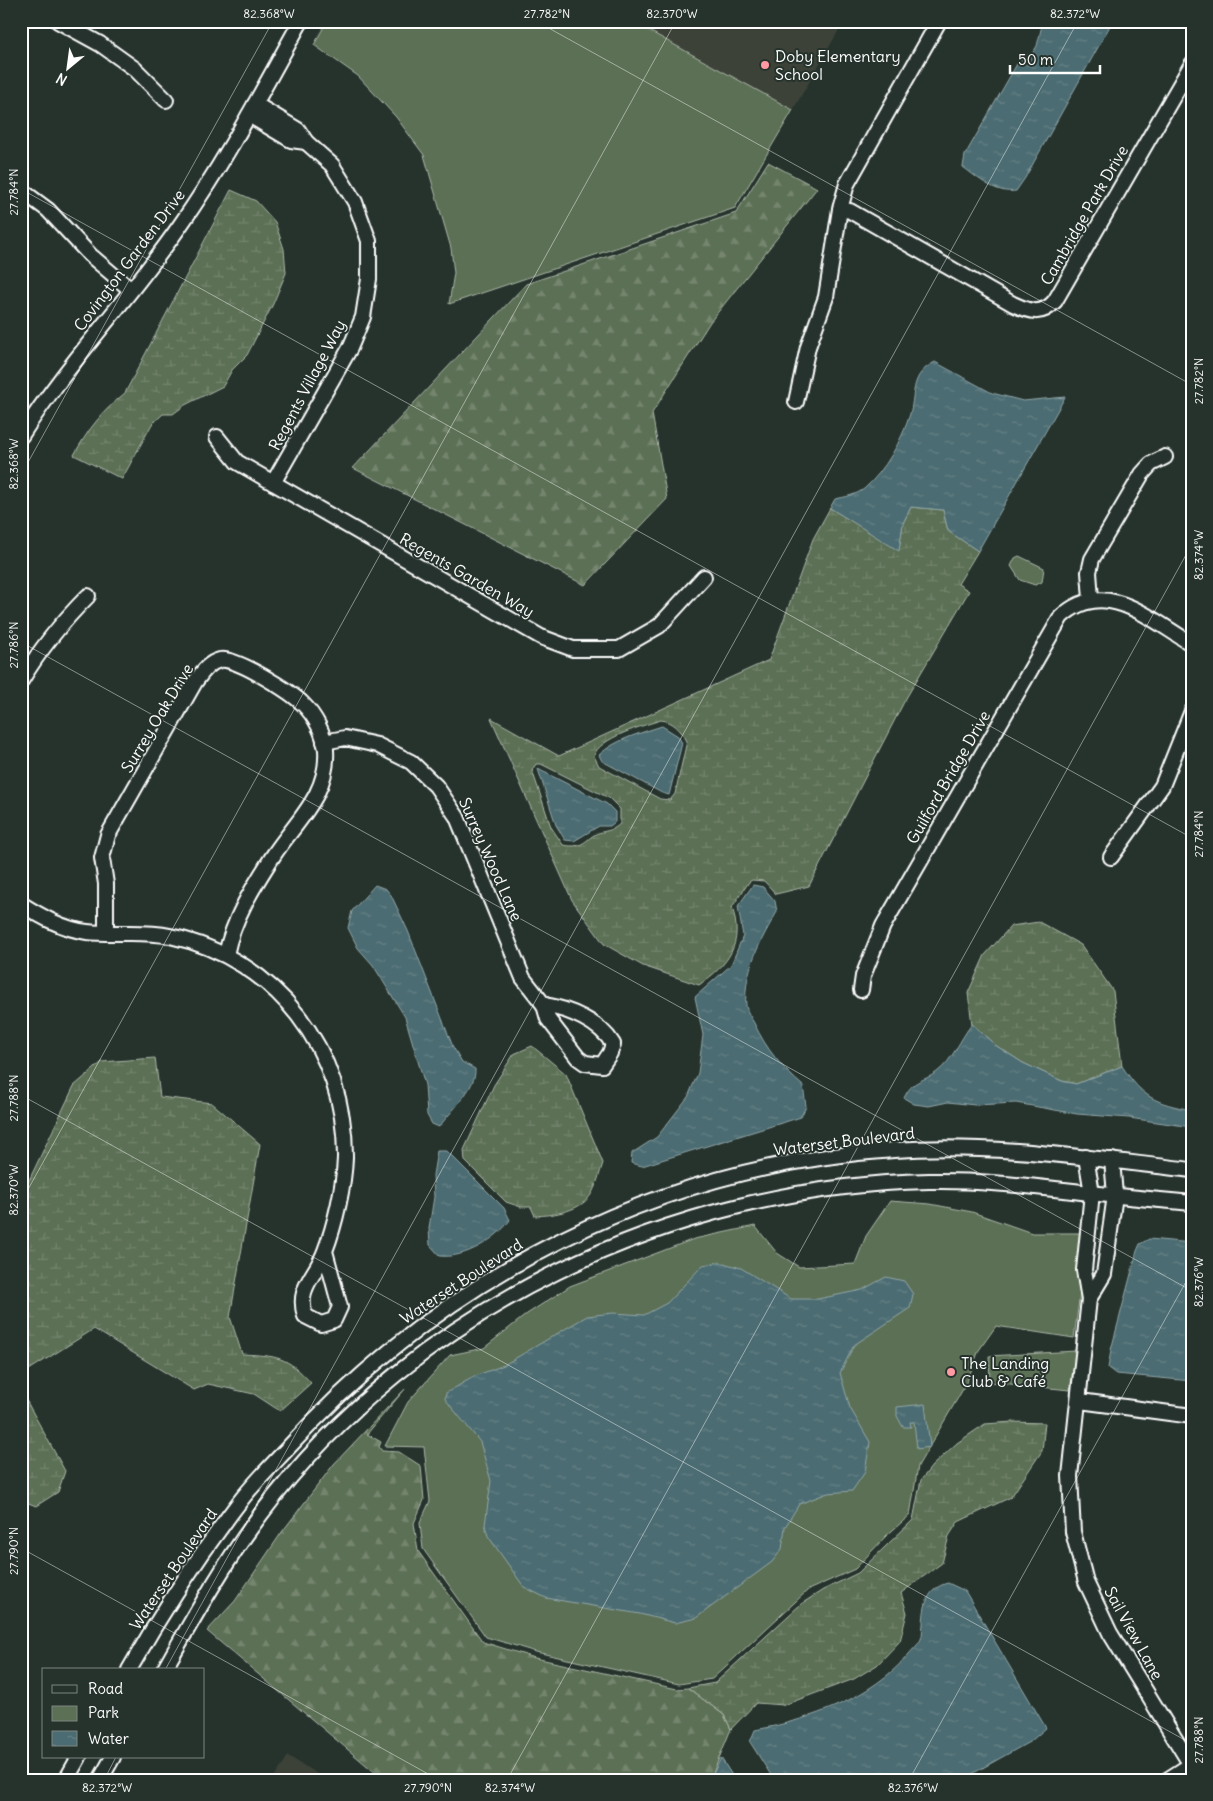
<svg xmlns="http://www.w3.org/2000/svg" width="1213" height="1801" viewBox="0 0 1213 1801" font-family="Delius,sans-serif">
<defs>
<pattern id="forest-firs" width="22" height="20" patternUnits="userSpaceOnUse" patternTransform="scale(1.25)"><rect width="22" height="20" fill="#5b7054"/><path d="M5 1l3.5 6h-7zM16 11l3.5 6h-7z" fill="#74856e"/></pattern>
<pattern id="wetland-marsh" width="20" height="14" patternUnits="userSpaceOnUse" patternTransform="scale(1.25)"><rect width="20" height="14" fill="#5b7054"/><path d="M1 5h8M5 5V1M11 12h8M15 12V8" fill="none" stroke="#74856e"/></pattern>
<pattern id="water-ripples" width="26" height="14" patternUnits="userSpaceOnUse" patternTransform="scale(1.25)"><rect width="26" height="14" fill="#4b6c72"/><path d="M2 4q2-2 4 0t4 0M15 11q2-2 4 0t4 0" fill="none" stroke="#668287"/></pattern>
</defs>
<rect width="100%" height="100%" fill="#26332d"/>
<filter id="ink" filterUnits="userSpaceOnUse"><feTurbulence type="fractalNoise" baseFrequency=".02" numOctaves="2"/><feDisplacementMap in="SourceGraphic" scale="10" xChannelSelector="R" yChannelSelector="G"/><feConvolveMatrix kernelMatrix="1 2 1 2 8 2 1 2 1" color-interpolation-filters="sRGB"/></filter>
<g filter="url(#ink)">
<g fill="#3c4339">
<polygon points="631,21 844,21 793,110"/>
<polygon points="288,1756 327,1780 273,1780"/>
</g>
<g fill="url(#forest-firs)" stroke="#adb8aa">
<polygon points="768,162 817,188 710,322 652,413 667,499 585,585 353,468 526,284 736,213"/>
<polygon points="405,1389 367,1434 381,1442 379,1447 382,1451 399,1452 421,1466 424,1500 414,1523 418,1551 483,1642 535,1658 677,1689 688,1688 724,1715 731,1729 710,1780 384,1780 207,1631 235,1601 282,1532 334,1464"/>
</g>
<g fill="url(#wetland-marsh)" stroke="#adb8aa" fill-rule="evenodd">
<path d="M231,190L256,201L275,222L284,249L286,273L273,304L247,355L232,370L223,386L185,405L173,414H163L152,424L122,479L74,455C89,428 102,412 125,393Z"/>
<path d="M911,507L943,510L948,531L978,551L958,584L969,591L905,700L809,886L776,894L764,881L752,880L749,882L732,907C744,944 729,964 699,985L643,966L604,944L572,900L491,718L559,756L769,660L813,539L830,508L899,550L903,523ZM661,720C673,721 681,730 687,741L675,794L670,800L660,799L599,766L594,756C598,738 645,725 661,720ZM536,764H541L609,798L620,809V824C613,830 610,830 602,832C586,835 587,850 563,845L551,827L532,770Z"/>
<polygon points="1039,922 1081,945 1113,991 1122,1066 1076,1084 1062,1081 1023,1063 995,1045 972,1024 968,993 985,955 1011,926"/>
<path d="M532,1046L566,1074L603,1163C600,1172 597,1184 592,1193C582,1211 554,1215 535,1216L531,1207H521L506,1202L465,1161L464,1150L494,1085L514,1054Z"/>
<path d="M155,1058L160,1097L212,1103L260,1144L230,1317L242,1354C277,1356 287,1356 311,1383L280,1411L254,1394L208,1384L194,1390L94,1329L21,1375V1197L74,1086L102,1062Z"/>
<polygon points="21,1391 65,1471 58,1492 36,1506 21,1500"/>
<polygon points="1012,1422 1045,1423 1042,1451 1011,1497 958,1522 949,1536 942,1563 901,1593 907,1613 900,1641 877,1665 854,1679 784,1705 756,1703 731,1729 724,1715 688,1688 715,1683 801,1604 823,1590 858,1573 913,1520 921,1480 932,1466 957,1443 985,1424"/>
</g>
<g fill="#5b7054" stroke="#adb8aa">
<polygon points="327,21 631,21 793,110 735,208 449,304 454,273 451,248 424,155 396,117 358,76 314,45"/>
<polygon points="1019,556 1044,568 1042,582 1035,585 1020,580 1011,566 1015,558"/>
<polygon points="890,1201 930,1204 972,1212 1032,1233 1088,1233 1074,1338 996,1326 979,1350 966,1384 918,1466 910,1515 886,1536 855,1569 808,1590 712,1679 679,1684 536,1652 486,1637 423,1549 420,1523 430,1501 424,1447 385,1446 408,1402 450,1355 484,1348 527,1314 570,1286 694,1239 755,1226 777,1253 799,1267 855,1264 866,1236"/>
<polygon points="1076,1351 1070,1390 990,1382 989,1356"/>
</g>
<g fill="url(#water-ripples)" stroke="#93a7aa">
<path d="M1043,21H1110L1111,24L1025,178L1016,191C996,194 979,179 963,167L965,155L1021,57L1032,54L1037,46Z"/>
<path d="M935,362L992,393L1023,401L1065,397L978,551L948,531L943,510L911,507L903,523L899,551L830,508L835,499C845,497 856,495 864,489C885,471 902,440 910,414C916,391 910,375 935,362Z"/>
<path d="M662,726L678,736L682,743L669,795L662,793L602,761L599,755C616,739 641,733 662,726Z"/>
<polygon points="538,769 607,804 615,812 615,822 610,826 599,826 574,841 565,840 556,825"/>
<path d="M375,885L386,889L391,895L408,931L453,1047L462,1062L475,1069C477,1087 450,1112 439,1127L432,1124L427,1115L425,1085L405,1017L373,965L358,948L348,928L352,911Z"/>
<path d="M753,885L763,887L775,901L777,912C761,939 743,972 746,1006C747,1012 751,1018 754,1023C766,1049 782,1068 803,1086L806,1106L801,1117L642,1166L631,1163L632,1153L657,1137L688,1097L698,1073L703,1035L695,997L731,965L743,936L738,906Z"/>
<path d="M972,1024L995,1045L1023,1063L1062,1081L1076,1084L1122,1066C1143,1098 1155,1103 1192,1110V1127L1129,1118L1077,1114L1016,1103L975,1105L948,1102L929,1106L914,1104L904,1098C913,1079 921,1083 937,1072C953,1060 960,1039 972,1024Z"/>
<path d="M437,1151H447L504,1208L510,1220C497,1239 464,1259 440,1256L430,1245L429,1228L434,1197L433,1175Z"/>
<polygon points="1149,1239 1192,1243 1192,1381 1116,1374 1108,1368 1111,1350 1137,1251 1140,1244"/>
<polygon points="720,1262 741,1268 791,1299 818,1299 862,1290 886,1277 904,1281 913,1294 910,1308 854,1345 840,1373 850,1408 870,1442 865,1472 852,1491 828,1493 799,1504 785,1527 782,1549 772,1562 696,1618 675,1623 640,1614 546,1598 524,1587 488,1536 485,1525 491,1481 480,1442 445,1399 446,1393 475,1376 504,1365 587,1316 613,1313 644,1315 667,1303 703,1265"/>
<polygon points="925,1404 930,1447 917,1449 914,1422 910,1422 911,1427 903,1427 897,1416 897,1407"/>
<path d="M948,1583L965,1591L1046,1728L1031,1741L961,1780H774L750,1742L755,1730C810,1720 872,1698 909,1654C913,1649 919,1644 921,1639C923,1635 922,1629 923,1624C924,1605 927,1588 948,1583Z"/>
<polygon points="721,1758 735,1780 710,1780"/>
</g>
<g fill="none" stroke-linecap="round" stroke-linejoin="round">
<defs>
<g id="minor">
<polyline points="58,21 100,44 135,69 166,100"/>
<polyline points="255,104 298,130 306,142 332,165 355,202 369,241 369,279 363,317 350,348 273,483"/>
<polyline points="249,115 291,140 306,142"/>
<polyline points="21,190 48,210 90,255 131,290"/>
<path d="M840,209L850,211L1013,304C1030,312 1042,316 1055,301L1192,64"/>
<polyline points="796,402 808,347 826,297 840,209 847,184 939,21"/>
<path d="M21,436C68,362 129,299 179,227C225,162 262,91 301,21"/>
<polyline points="217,437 237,462 541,637 573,649 619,649 659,626 704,577"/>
<polyline points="1091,599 1089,572 1092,559 1142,474 1151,464 1165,457"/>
<path d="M21,681C40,649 62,622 88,596"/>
<path d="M324,742L345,738L377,745L411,762L436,786L457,817L523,978L544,1005L548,1019L578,1058L585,1063L602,1065L610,1053L613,1044C600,1022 569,1009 544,1005"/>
<polyline points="1111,857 1162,786 1192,711"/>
<path d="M21,904C42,917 63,929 87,932C115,935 143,930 170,936C277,959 346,1051 345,1158C344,1186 335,1225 325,1251C316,1276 296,1287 305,1316L321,1324L334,1320L340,1307L325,1251"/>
<path d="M106,932V884L102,858L108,835L195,682C202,673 208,663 220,660C236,657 291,692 303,704C315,716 324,733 326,750C329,795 295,822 273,856C253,887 233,919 226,955"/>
<path d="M861,990L863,976L883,926L1061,617C1105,576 1151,620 1192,644"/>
<polyline points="1086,1157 1092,1193 1084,1270 1089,1299 1070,1476 1073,1532 1086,1582 1110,1633 1191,1765"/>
<polyline points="1089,1299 1104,1274 1115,1195 1112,1160"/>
<polyline points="1080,1401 1192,1416"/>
<path d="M129,1670C162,1611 200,1554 241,1500C255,1482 272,1465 288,1448C445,1275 659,1165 894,1150C994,1143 1093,1159 1192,1170"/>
<path d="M164,1670C194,1617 224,1563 261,1514C417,1306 672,1187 929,1181C975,1180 1019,1185 1064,1190C1106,1195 1149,1199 1192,1203"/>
<polyline points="66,1780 79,1757"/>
<polyline points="100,1780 113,1757"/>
<polyline points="1167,1780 1192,1764"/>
</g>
</defs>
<use href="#minor" stroke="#fff" stroke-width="18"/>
<use href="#minor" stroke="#26332d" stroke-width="14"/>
</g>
</g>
<path fill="none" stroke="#fff" stroke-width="1" stroke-opacity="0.45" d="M536,21L1192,385M21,189L1192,838M21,475L273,21M21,642L1192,1291M21,1095L1192,1744M21,1202L676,21M21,1548L439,1780M165,1670L1078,21M104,1780L116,1757M507,1780L1192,544M909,1780L1192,1271"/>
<g fill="#ff9aa2" stroke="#26332d" stroke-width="2">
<circle cx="765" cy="65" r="5"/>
<circle cx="951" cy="1372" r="5"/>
</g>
<g text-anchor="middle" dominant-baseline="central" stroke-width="4" stroke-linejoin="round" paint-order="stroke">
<g font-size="16" fill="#fff" stroke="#26332d" text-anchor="start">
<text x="775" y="56">Doby Elementary<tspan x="775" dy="18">School</tspan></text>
<text x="961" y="1363">The Landing<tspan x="961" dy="18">Club &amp; Café</tspan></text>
</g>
<g font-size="16" fill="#fff" stroke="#26332d">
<text transform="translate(1084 215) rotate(-60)">Cambridge Park Drive</text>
<text transform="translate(129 260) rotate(-53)">Covington Garden Drive</text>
<text transform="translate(307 385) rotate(-62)">Regents Village Way</text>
<text transform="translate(467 575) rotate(30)">Regents Garden Way</text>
<text transform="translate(157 718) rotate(-59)">Surrey Oak Drive</text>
<text transform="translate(948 777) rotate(-60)">Guilford Bridge Drive</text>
<text transform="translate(491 859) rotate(66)">Surrey Wood Lane</text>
<text transform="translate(844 1141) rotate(-7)">Waterset Boulevard</text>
<text transform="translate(461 1281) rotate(-33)">Waterset Boulevard</text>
<text transform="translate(173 1569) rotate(-56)">Waterset Boulevard</text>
<text transform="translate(1134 1633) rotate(61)">Sail View Lane</text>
</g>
</g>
<rect width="1213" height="1801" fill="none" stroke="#26332d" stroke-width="55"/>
<rect x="42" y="1668" width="162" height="90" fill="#26332d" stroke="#7d8581"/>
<rect x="52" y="1685" width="25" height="8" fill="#26332d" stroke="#7d8581"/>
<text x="88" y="1694" font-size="15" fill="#ffffff">Road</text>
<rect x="52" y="1706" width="25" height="15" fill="#5b7054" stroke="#7d8581"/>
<text x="88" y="1718" font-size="15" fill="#ffffff">Park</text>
<rect x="52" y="1731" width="25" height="15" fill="url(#water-ripples)" stroke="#7d8581"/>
<text x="88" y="1744" font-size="15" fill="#ffffff">Water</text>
<g transform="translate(68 68) rotate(209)" stroke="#26332d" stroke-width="4" paint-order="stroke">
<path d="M0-4L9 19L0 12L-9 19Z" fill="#ffffff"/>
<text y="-8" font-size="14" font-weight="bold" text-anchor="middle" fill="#ffffff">N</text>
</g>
<path d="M1010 65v8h90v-8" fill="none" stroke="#ffffff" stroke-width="2.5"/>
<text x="1018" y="65" font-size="15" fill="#ffffff" stroke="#26332d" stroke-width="4" paint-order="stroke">50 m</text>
<rect x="28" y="28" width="1158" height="1746" fill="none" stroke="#fff" stroke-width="2"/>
<g font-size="12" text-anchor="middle" fill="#fff">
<text x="269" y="18">82.368°W</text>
<text x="547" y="18">27.782°N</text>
<text x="672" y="18">82.370°W</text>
<text x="1075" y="18">82.372°W</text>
<text transform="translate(14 192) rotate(-90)" y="4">27.784°N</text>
<text transform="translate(1199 381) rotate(-90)" y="4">27.782°N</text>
<text transform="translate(14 464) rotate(-90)" y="4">82.368°W</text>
<text transform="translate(1199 555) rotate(-90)" y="4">82.374°W</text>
<text transform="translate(14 645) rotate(-90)" y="4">27.786°N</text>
<text transform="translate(1199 834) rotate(-90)" y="4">27.784°N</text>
<text transform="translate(14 1098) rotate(-90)" y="4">27.788°N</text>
<text transform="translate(14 1190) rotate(-90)" y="4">82.370°W</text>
<text transform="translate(1199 1282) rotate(-90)" y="4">82.376°W</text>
<text transform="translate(14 1551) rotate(-90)" y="4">27.790°N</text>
<text transform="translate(1199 1740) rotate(-90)" y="4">27.788°N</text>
<text x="107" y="1792">82.372°W</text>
<text x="428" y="1792">27.790°N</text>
<text x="510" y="1792">82.374°W</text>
<text x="913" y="1792">82.376°W</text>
</g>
</svg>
